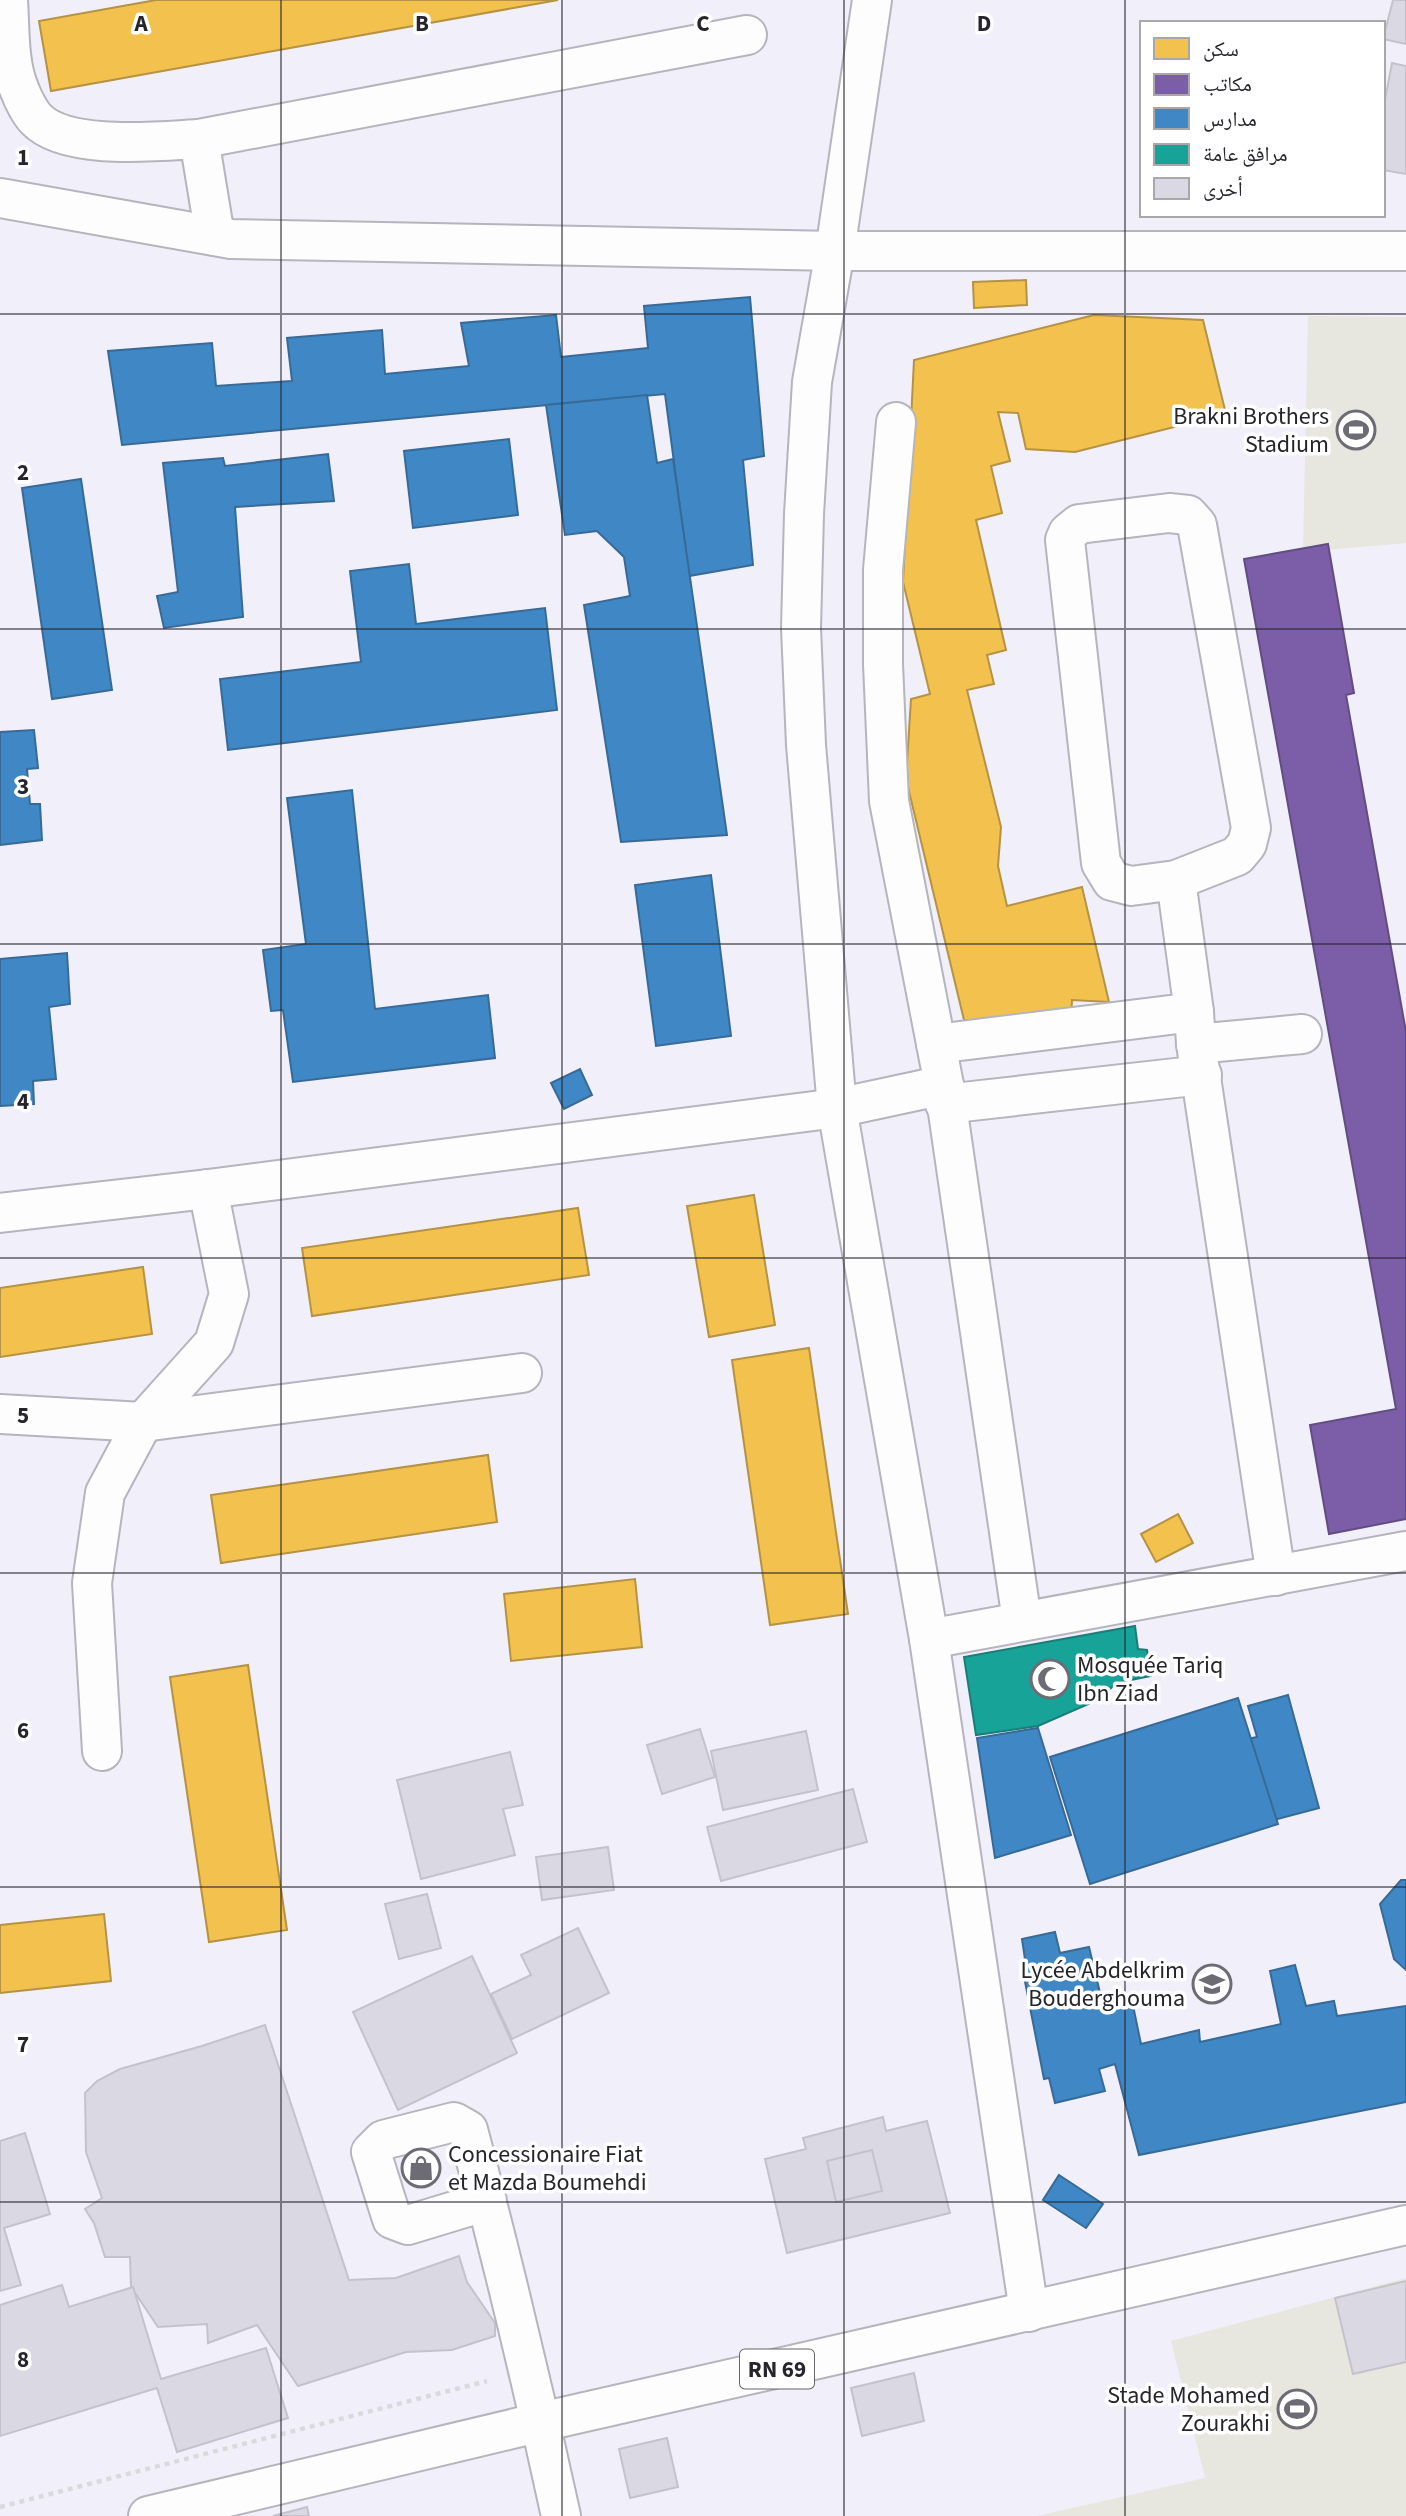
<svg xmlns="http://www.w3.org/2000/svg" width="1406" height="2516" viewBox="0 0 1406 2516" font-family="'Source Sans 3','Noto Naskh Arabic',sans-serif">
<rect width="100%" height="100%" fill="#f1effa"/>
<g fill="#e7e6df">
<polygon points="1308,316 1406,317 1406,543 1303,552"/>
<polygon points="1406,2278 1406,2516 1037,2516 1205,2478 1171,2341"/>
</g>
<g fill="#f2c14e" stroke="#b59244" stroke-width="2">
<polygon points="156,0 558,0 51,91 39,21"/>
<polygon points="1026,280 1027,305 974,308 973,282"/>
<polygon points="1094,315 1203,320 1226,414 1075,452 1026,449 1018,413 998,412 1010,461 991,466 1002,513 976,520 1006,650 987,655 994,684 967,690 1001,827 998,866 1007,906 1082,887 1109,1002 1072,1000 1071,1021 1058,1024 964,1020 906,779 911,699 930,694 903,582 914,360"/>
<polygon points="754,1195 775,1325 709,1337 687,1206"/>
<polygon points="578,1208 589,1275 312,1316 302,1248"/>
<polygon points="143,1267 152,1334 0,1357 0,1288"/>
<polygon points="809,1348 848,1614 770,1625 732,1360"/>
<polygon points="488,1455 497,1522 221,1563 211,1495"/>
<polygon points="1178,1514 1193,1543 1156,1562 1141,1534"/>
<polygon points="635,1579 642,1647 511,1661 504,1594"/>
<polygon points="248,1665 287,1930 209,1942 170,1677"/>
<polygon points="104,1914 111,1981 0,1993 0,1925"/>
</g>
<polygon fill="#7b5ea7" stroke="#624d82" stroke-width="2" points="1328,544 1354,693 1346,695 1406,1032 1406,1519 1329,1534 1310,1425 1396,1409 1244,559"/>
<g fill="#3f88c5" stroke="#386a97" stroke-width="2">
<polygon points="750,297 764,456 743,460 753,565 689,576 665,394 122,445 108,351 212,343 216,386 292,381 287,338 382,330 385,374 469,366 461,323 556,315 561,357 648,348 644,306"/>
<polygon points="647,395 657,463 673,459 727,835 621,842 584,605 630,596 624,557 597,531 565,535 546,405"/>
<polygon points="509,439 518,515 413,528 404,451"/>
<polygon points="328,454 334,501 235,507 243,617 164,628 157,596 178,592 163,463 223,458 225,466"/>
<polygon points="81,479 112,690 52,699 22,488"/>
<polygon points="409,564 416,624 545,608 557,710 228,750 220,679 361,662 350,571"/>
<polygon points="34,730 38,768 27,769 30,804 40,804 42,840 0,845 0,732"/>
<polygon points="352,790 375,1009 488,995 495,1058 293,1082 283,1010 271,1011 263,950 306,944 287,798"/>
<polygon points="711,875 731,1036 656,1046 635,885"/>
<polygon points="67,953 70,1004 49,1007 56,1079 33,1081 34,1104 0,1106 0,959"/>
<polygon points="580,1069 592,1095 564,1109 551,1083"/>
<polygon points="1288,1695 1319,1808 1270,1821 1247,1739 1257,1737 1248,1706"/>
<polygon points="1238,1698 1278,1824 1090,1884 1050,1757"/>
<polygon points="1038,1728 1071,1835 995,1858 977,1738"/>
<polygon points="1401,1880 1406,1880 1406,1970 1394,1959 1380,1904"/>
<polygon points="1055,1932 1060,1953 1089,1947 1102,2001 1131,1996 1141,2044 1199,2030 1200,2042 1281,2024 1270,1971 1295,1965 1306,2006 1334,2001 1337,2016 1406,2006 1406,2102 1139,2155 1115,2064 1099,2069 1105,2091 1055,2103 1049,2078 1044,2079 1021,1961 1025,1959 1022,1939"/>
<polygon points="1059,2175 1103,2204 1086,2228 1043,2200"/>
</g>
<polygon fill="#17a398" stroke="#1c7d78" stroke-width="2" points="1135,1626 1138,1649 1147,1650 1151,1676 1116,1683 1100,1699 1038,1726 976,1735 964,1657"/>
<g fill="#dad8e2" stroke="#c4c2cb" stroke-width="2">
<polygon points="1393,0 1406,0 1406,44 1383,39"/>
<polygon points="1392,63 1406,66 1406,174 1383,170 1383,110"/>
<polygon points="700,1729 715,1777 662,1794 647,1745"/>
<polygon points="806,1731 818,1790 723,1810 711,1751"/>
<polygon points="510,1752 523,1805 503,1809 515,1855 421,1879 397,1780"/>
<polygon points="853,1789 867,1842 721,1881 707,1827"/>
<polygon points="608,1847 614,1890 542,1900 536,1857"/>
<polygon points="427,1894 441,1948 399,1959 385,1904"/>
<polygon points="578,1928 609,1993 512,2039 491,1994 531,1975 521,1955"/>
<polygon points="472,1956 517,2053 398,2110 353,2012"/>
<polygon points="265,2025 349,2280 396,2278 459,2256 467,2282 495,2323 495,2336 452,2350 406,2352 298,2386 257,2325 208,2343 207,2324 158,2327 131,2287 130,2257 105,2257 94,2223 85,2209 102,2198 86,2152 85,2093 97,2081 120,2069 202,2046"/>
<polygon points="883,2117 886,2131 927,2121 950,2213 787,2253 765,2159 806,2149 803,2138"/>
<polygon points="25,2133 50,2214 4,2228 21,2285 0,2291 0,2141"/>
<polygon points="872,2150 882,2191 836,2202 827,2161"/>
<polygon points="1406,2281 1406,2362 1353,2374 1335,2298"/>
<polygon points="62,2285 69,2307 133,2287 161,2379 266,2348 288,2418 177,2452 157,2388 0,2436 0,2305"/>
<polygon points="914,2373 924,2421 862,2436 851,2388"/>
<polygon points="667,2438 678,2487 630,2498 619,2449"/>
<polygon points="307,2507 309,2516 273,2516"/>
</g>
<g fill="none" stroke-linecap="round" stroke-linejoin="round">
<defs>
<g id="minor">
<path d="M8,0C10,29 8,64 20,91C23,99 30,113 36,119C66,151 159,141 199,139L215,236"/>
<polyline points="872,0 835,251 812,382 804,514 801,628 806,745 837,1108 929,1639 1029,2312"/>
<polyline points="199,139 747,35"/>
<polyline points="0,198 231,239 835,251 1406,251"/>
<polyline points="896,422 883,570 883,664 889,801 944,1085 1022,1621"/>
<polygon points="1169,513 1188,515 1197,525 1251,828 1247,844 1237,856 1176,880 1131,886 1112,881 1101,863 1065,540 1068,533 1079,524"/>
<polyline points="1176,880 1194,1012 1196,1044 1276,1576"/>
<polyline points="936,1044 1194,1012"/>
<polyline points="1196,1044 1302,1034"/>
<polyline points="945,1104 1202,1075"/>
<polyline points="0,1213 208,1189 837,1108 944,1085"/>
<polyline points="0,1414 143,1422 522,1373"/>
<polyline points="929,1639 1406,1551"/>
<polyline points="102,1751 92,1583 105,1493 143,1422 214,1343 229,1294 208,1189"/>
<path d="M487,2201L408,2225L392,2219L371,2152L383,2140L454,2122L468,2130C502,2258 533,2387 561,2516"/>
</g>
<polyline id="major" points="148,2516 541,2422 1406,2225"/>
</defs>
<use href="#minor" stroke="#b6b4bc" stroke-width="42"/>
<use href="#major" stroke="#b6b4bc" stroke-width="42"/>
<polyline stroke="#dadadd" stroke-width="4.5" stroke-dasharray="5 5" stroke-linecap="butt" points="0,2507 487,2381"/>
<use href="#minor" stroke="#fdfdfe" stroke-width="38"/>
<use href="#major" stroke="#fdfdfe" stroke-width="38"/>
</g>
<path fill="none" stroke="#26252c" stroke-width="2" stroke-opacity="0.55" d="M281,0V2516M562,0V2516M844,0V2516M1125,0V2516M0,314H1406M0,629H1406M0,944H1406M0,1258H1406M0,1573H1406M0,1887H1406M0,2202H1406"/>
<defs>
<symbol id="stadium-ring" viewBox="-11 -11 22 22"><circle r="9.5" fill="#fff" stroke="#6d6c74" stroke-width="1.5"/><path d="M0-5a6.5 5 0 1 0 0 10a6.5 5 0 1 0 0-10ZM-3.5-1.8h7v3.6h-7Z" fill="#6d6c74"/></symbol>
<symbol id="mosque-ring" viewBox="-11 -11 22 22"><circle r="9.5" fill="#fff" stroke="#6d6c74" stroke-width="1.5"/><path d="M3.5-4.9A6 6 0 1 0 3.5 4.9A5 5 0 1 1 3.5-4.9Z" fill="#6d6c74"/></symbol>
<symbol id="school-ring" viewBox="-11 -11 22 22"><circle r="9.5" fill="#fff" stroke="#6d6c74" stroke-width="1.5"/><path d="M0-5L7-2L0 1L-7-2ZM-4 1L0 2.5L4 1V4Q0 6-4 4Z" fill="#6d6c74"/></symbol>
<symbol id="shop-ring" viewBox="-11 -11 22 22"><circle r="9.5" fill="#fff" stroke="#6d6c74" stroke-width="1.5"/><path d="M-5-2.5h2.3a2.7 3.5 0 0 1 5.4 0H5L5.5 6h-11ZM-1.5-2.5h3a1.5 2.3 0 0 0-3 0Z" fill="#6d6c74"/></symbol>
</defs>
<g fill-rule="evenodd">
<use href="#stadium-ring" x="1334" y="408" width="44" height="44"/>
<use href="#mosque-ring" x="1028" y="1657" width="44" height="44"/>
<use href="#school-ring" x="1190" y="1962" width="44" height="44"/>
<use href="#shop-ring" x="399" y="2146" width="44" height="44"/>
<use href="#stadium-ring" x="1275" y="2387" width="44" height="44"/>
</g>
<g text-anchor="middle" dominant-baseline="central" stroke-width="7" stroke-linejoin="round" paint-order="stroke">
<rect fill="#fff" stroke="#67666b" stroke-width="2" x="740" y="2349.5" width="74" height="39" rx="5"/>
<g font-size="23" font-weight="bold" fill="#26252c">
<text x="777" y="2369">RN 69</text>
</g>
<g font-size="24" fill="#26252c" stroke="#fff" text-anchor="end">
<text x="1329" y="416">Brakni Brothers<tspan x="1329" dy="28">Stadium</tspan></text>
<text x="1077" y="1665" text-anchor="start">Mosquée Tariq<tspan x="1077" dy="28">Ibn Ziad</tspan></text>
<text x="1185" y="1970">Lycée Abdelkrim<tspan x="1185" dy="28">Bouderghouma</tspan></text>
<text x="448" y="2154" text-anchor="start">Concessionaire Fiat<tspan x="448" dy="28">et Mazda Boumehdi</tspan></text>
<text x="1270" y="2395">Stade Mohamed<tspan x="1270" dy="28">Zourakhi</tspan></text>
</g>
</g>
<g font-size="23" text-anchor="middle" font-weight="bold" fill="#26252c" stroke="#fff" stroke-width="7" stroke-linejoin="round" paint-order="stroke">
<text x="141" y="31">A</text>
<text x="422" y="31">B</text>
<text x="703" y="31">C</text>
<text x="984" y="31">D</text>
<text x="23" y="165">1</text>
<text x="23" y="480">2</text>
<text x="23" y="794">3</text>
<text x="23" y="1109">4</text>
<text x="23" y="1423">5</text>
<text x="23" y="1738">6</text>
<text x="23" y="2052">7</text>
<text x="23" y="2367">8</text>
</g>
<rect x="1140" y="21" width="245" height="196" fill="#ffffff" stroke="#a8a8ab" stroke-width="2"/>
<rect x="1154" y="38" width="35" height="21" fill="#f2c14e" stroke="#a8a8ab" stroke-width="2"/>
<text x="1203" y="56" font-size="21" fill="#26252c">سكن</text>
<rect x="1154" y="74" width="35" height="21" fill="#7b5ea7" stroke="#a8a8ab" stroke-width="2"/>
<text x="1203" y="91" font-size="21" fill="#26252c">مكاتب</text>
<rect x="1154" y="108" width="35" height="21" fill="#3f88c5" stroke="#a8a8ab" stroke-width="2"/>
<text x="1203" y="126" font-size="21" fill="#26252c">مدارس</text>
<rect x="1154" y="144" width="35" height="21" fill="#17a398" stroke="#a8a8ab" stroke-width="2"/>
<text x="1203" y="161" font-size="21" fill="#26252c">مرافق عامة</text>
<rect x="1154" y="178" width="35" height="21" fill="#dad8e2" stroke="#a8a8ab" stroke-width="2"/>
<text x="1203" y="196" font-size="21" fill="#26252c">أخرى</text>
</svg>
